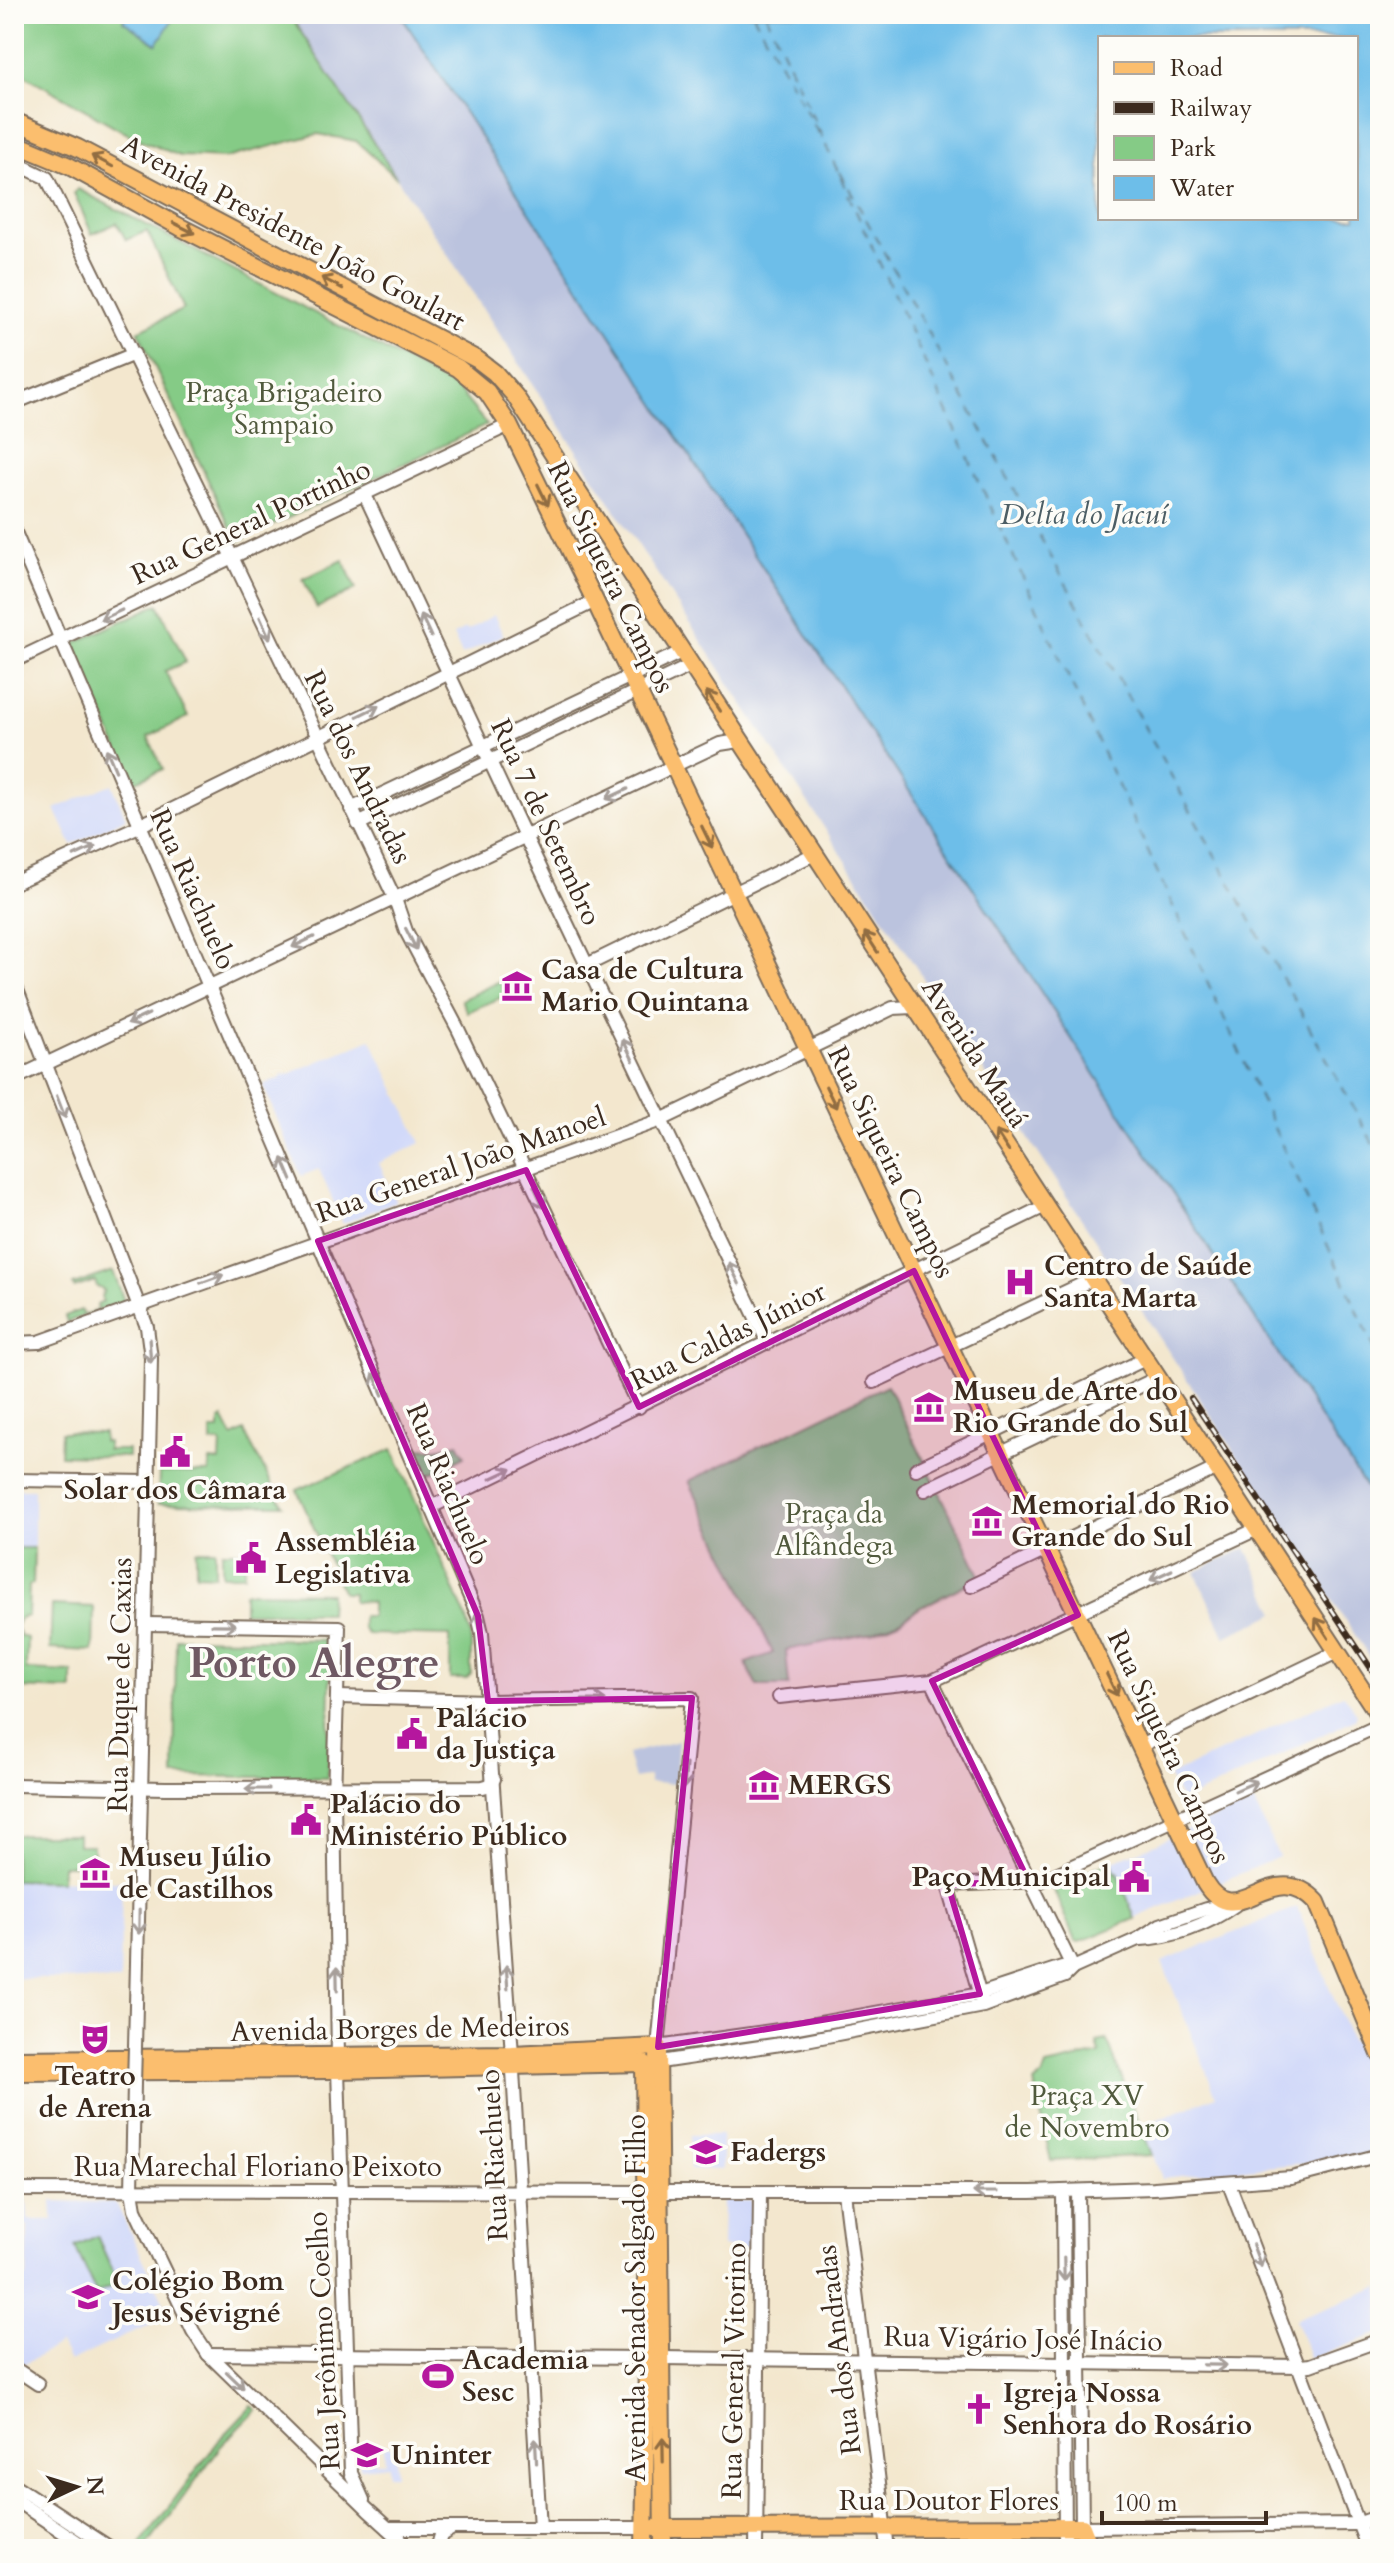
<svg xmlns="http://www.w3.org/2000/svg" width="1394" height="2563" viewBox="0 0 1394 2563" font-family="Cardo,serif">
<rect width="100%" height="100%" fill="#fdfcf7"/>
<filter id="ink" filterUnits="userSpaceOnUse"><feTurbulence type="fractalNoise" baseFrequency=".0125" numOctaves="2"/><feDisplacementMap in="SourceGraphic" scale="16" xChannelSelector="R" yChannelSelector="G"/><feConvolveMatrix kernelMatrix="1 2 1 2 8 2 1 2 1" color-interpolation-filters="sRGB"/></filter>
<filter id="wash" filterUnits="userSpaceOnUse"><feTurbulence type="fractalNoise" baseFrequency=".006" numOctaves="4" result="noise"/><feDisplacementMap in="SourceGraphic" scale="32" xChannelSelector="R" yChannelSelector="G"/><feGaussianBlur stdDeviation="1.8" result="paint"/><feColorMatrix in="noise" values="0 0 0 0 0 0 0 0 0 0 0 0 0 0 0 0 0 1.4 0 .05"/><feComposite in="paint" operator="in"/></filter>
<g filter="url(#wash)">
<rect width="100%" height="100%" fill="#f3e7ce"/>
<g fill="#d1d9f9">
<polygon points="494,615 503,635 462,655 453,635 465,629 467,631"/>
<polygon points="112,784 126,818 72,845 55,809"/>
<polygon points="371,1039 421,1143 379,1163 396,1201 343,1224 319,1169 301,1176 263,1085"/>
<rect x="14" y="1489" width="20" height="59"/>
<polygon points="1343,1694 1357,1714 1355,1719 1184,1801 1180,1799 1169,1776"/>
<polygon points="1253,1800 1279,1857 1079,1942 1075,1941 1053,1888 1055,1884 1156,1844"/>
<polygon points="14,1880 122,1881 120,1981 14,1978"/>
<polygon points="1297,1907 1351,2041 1358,2038 1380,2094 1380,2155 1162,2178 1141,2126 1216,2096 1162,1962"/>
<polygon points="690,2135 722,2135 722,2170 690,2169"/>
<polygon points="14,2200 27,2200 28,2220 53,2220 52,2201 116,2203 170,2315 69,2362 60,2344 23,2365 14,2359 14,2279 27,2278 28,2225 14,2225"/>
<polygon points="723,2200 751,2201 751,2248 722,2247"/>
<polygon points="1380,2287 1380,2333 1310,2359 1295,2319"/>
<polygon points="373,2446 375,2462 385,2462 384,2446 395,2446 396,2474 388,2474 388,2465 360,2468 359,2447"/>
</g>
<g fill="#bbc3de">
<polygon points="14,14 127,14 123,21 156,44 176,14 400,14 1380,1509 1380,1673 397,178 356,141 318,134 226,158 180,156 135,138 14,69"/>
<polygon points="1246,1548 1276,1613 1225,1637 1195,1572"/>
<polygon points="678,1741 675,1784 649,1783 649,1776 634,1779 627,1754"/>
</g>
<g fill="#85cb86" stroke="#607a52" stroke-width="2">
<polygon points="14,14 127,14 123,21 156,44 176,14 289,14 397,178 356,141 318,134 226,158 180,156 135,138 14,69"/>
<polygon points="78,189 456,387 487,425 237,542 138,331 184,309 147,231 126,240 117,223 92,234 74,193"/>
<polygon points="343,560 356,589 317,608 303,579"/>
<polygon points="158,604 186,662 165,671 188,717 148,737 163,769 132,783 73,644"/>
<polygon points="500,981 507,995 467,1012 461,1000"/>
<polygon points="113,1271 124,1301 67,1322 65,1316 81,1310 83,1315 98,1310 97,1305 103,1302 101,1297 104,1290 97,1287 95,1281 74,1288 73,1285"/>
<polygon points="887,1385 981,1577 917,1609 901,1621 872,1633 786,1650 789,1686 757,1686 746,1663 773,1653 689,1481"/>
<polygon points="223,1418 233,1437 244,1431 283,1505 158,1504 159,1472 209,1473 210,1461 220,1461 221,1443 211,1442 211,1430 220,1430 220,1420"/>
<polygon points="61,1432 103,1433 103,1442 107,1442 107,1450 128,1450 128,1457 60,1455"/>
<polygon points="458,1443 465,1456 424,1477 413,1448 438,1449"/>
<polygon points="393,1449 466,1617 471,1634 471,1674 466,1679 450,1679 450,1636 367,1634 362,1628 362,1616 371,1616 371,1602 353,1601 353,1593 343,1593 297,1490"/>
<polygon points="14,1548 34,1548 33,1584 29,1585 28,1616 20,1618 16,1627 20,1636 27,1638 26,1670 72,1672 72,1690 14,1688"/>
<polygon points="196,1550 215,1550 215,1575 196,1574"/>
<polygon points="222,1551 245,1551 244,1575 222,1575"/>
<polygon points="244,1592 330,1593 329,1613 244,1612"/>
<polygon points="52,1605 94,1607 93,1651 50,1649"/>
<polygon points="176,1638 331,1640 328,1778 174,1776"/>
<polygon points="14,1835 78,1835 78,1845 93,1845 93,1855 83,1855 83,1865 62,1865 61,1881 14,1880"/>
<polygon points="1111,1861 1116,1873 1118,1872 1135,1919 1079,1942 1075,1941 1053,1888 1055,1884"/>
<polygon points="1107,2040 1152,2155 1051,2161 1034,2083 1042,2077 1046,2066 1100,2054 1097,2042"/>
<polygon points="97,2236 118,2283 96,2293 75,2246"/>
<polygon points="252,2406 257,2410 221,2446 145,2549 137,2549 218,2442"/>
<polygon points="534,2541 534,2549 447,2548 455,2542"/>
</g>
<g fill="#6dbee9" stroke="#547484" stroke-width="2" fill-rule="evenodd">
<polygon points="127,14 176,14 157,44 123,21"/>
<path d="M400,14H1380V1509ZM1100,38H1356V218H1100Z"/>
</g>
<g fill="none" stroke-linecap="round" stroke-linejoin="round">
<g stroke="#4c5e65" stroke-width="2" stroke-dasharray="10 8" stroke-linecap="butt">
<polyline points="753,14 821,138"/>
<polyline points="766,14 1380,1360"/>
<polyline points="840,172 1380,1156"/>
</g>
</g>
</g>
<g filter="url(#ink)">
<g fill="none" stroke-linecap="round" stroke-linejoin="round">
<defs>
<g id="minor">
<polyline points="14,174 26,168 47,178 232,557 395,899 406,931 458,1029 639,1407"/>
<polyline points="14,403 134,354"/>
<polyline points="365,495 525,836 768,1343"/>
<polyline points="14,530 478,1616 482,1633 512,2054 540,2528"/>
<polyline points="14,661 509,425"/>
<polyline points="351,809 681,652"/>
<polyline points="358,824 690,666"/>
<polyline points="14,883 139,826 595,601"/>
<polyline points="587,965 814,854"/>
<polyline points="14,982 147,1327 151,1358 150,1414 135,2047"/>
<polyline points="14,1079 720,744 739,741"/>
<polyline points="14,1343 39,1342 661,1120 893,1008 914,1007"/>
<polyline points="874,1382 1093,1279"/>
<polyline points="916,1469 1145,1359"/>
<polyline points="14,1480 148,1482"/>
<polyline points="925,1490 1157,1378"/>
<polyline points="431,1507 1045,1206"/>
<polyline points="971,1586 1217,1468"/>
<polyline points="146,1624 339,1627 334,1796 338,2057"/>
<polyline points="932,1681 1073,1968"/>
<polyline points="338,1697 488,1701 692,1698 658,2047 786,2029 980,1994 1062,1967 1073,1968"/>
<polyline points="779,1697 932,1681 1257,1529"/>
<polyline points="1140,1746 1337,1652"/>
<polyline points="14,1785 166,1788 483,1787 490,1785 494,1779"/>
<path d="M1141,1939C1174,1937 1207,1925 1235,1905"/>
<polyline points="981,1999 948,1885 1041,1881 1380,1725"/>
<polyline points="660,2062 801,2041 983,2006 1065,1976 1073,1968 1138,1939 1160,1925 1206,1909 1233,1903"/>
<polyline points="338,2070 351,2473 363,2500"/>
<polyline points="134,2083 132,2191 135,2209 193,2331 208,2354 368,2510 411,2549"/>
<polyline points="1229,2184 1368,2549"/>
<polyline points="14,2190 646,2192"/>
<polyline points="1063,2191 1065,2549"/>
<polyline points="1078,2191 1082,2527 1357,2524 1380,2516"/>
<polyline points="661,2192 1031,2192 1154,2188 1291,2178 1380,2155"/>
<polyline points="844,2192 887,2549"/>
<polyline points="208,2354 647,2358"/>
<polyline points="662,2358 1300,2366 1310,2365 1380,2340"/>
<polyline points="14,2368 38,2384"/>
<polyline points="14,2485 112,2549"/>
<polyline points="14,2499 88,2549"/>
<polyline points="388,2528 644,2528"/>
<polyline points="437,2549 441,2535 451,2529"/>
<polyline points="756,2549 760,2193"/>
</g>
<g id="major">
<polyline points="14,121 78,148 478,360 495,373 515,396 1380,1717"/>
<path d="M14,143L69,166L180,227L458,368L487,392L509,425L595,601L1205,1883C1237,1936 1272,1854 1317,1902L1380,2054"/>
<polyline points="14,2059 512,2054 658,2047 663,2549"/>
<polyline points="14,2072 338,2070 644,2063 647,2358 644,2549"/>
<polyline points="654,2528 1082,2527 1091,2549"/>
</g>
</defs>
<use href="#minor" stroke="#7b6c5c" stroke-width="16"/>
<use href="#major" stroke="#7b6c5c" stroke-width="20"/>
<use href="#minor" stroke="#fff" stroke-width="12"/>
<use href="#major" stroke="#fbbe6e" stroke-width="16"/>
<defs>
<polyline id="rail" points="1191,1398 1380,1682"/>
</defs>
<use href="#rail" stroke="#3b2a1e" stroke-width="6"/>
<use href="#rail" stroke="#fdfcf7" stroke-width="3" stroke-dasharray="9" stroke-linecap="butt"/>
<defs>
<polyline id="minor-bridge" points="134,2083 135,2047"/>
</defs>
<use href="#minor-bridge" stroke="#7b6c5c" stroke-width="16" stroke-linecap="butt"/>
<use href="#minor-bridge" stroke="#fff" stroke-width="12"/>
</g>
<defs><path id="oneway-shaft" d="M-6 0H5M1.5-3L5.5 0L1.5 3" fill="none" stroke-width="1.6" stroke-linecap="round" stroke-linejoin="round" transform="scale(2)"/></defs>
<g stroke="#916d42">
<use href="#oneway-shaft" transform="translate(102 161) rotate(-152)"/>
<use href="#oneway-shaft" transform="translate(184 228) rotate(27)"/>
<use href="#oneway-shaft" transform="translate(332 283) rotate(-152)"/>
<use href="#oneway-shaft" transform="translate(543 495) rotate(64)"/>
<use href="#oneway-shaft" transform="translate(713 701) rotate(-123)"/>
<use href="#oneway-shaft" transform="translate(707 837) rotate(64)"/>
<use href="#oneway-shaft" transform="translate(871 942) rotate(-123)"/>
<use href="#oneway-shaft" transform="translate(831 1097) rotate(64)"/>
<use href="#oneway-shaft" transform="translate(1002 1141) rotate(-123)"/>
<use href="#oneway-shaft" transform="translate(1322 1628) rotate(-123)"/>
<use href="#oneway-shaft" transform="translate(1112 1685) rotate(64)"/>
<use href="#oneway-shaft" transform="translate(663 2450) rotate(-91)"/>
</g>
<g stroke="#a79f9a">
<use href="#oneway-shaft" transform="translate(111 615) rotate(155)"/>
<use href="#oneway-shaft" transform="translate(426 626) rotate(-115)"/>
<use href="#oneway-shaft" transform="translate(265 628) rotate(65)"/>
<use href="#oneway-shaft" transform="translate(368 711) rotate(-26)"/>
<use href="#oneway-shaft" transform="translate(111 760) rotate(-113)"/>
<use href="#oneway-shaft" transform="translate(617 794) rotate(155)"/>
<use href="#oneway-shaft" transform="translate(85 851) rotate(-25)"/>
<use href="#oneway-shaft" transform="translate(411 939) rotate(63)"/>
<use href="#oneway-shaft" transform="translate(303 942) rotate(155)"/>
<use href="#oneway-shaft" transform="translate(138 1019) rotate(155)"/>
<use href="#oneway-shaft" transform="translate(628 1050) rotate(-116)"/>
<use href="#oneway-shaft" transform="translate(61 1107) rotate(69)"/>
<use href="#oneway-shaft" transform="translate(287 1169) rotate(-113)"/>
<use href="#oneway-shaft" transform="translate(539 1197) rotate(65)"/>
<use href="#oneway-shaft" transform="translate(734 1273) rotate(-116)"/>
<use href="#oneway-shaft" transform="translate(212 1279) rotate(-20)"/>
<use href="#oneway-shaft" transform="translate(150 1351) rotate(86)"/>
<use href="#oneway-shaft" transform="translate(378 1384) rotate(-113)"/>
<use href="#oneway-shaft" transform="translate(501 1474) rotate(-25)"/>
<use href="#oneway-shaft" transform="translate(1161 1575) rotate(155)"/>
<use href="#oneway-shaft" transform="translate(479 1624) rotate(-104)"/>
<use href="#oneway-shaft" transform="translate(224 1625) rotate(1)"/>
<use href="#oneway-shaft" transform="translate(594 1700) rotate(-1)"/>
<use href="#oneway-shaft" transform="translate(685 1776) rotate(95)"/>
<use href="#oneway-shaft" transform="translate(1246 1786) rotate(-24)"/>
<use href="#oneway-shaft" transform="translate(257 1789) rotate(-180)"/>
<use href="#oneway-shaft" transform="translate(139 1922) rotate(91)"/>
<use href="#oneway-shaft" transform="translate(507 1977) rotate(-94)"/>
<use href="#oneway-shaft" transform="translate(337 1979) rotate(-91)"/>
<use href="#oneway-shaft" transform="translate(985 2192) rotate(-180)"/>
<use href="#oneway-shaft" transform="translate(1257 2256) rotate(69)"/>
<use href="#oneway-shaft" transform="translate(1064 2269) rotate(89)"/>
<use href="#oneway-shaft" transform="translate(1215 2365) rotate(1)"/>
<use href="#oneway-shaft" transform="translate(235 2380) rotate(44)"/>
<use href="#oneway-shaft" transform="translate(536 2451) rotate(-93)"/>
</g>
</g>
<path fill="#b5179e" fill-opacity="0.2" stroke="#b5179e" stroke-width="6" stroke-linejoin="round" d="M526,1170L639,1407L914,1271L1078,1615L932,1681L1028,1880L948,1885L980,1994L658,2047L692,1698L488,1701L478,1616L318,1241Z"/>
<defs>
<symbol id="museum-bare" viewBox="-9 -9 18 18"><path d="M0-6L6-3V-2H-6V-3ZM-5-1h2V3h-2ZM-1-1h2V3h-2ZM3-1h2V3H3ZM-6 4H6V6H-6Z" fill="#b5179e" stroke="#fdfcf7" stroke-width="2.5" paint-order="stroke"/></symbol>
<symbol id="hospital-bare" viewBox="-9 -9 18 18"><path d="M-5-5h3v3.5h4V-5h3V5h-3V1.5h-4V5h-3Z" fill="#b5179e" stroke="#fdfcf7" stroke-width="2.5" paint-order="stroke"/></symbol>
<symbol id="civic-bare" viewBox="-9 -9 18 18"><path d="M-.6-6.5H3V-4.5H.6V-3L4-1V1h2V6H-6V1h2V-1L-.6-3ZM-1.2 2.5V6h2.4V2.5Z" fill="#b5179e" stroke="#fdfcf7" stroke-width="2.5" paint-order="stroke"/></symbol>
<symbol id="theatre-bare" viewBox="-9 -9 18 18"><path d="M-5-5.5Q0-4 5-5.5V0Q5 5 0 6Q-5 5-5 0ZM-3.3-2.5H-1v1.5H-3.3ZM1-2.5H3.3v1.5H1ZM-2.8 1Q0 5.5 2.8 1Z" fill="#b5179e" stroke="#fdfcf7" stroke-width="2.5" paint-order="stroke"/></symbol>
<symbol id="university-bare" viewBox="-9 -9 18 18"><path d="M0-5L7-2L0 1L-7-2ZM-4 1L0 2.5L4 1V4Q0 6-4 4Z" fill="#b5179e" stroke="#fdfcf7" stroke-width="2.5" paint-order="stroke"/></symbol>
<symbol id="school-bare" viewBox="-9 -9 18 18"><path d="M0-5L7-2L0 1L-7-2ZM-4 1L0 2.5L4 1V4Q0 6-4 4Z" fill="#b5179e" stroke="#fdfcf7" stroke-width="2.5" paint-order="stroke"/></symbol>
<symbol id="stadium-bare" viewBox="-9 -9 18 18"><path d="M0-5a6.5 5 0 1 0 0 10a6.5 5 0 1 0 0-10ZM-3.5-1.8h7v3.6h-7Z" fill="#b5179e" stroke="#fdfcf7" stroke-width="2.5" paint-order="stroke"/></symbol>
<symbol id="church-bare" viewBox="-9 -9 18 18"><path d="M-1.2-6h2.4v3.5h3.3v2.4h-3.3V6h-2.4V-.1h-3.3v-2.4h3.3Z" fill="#b5179e" stroke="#fdfcf7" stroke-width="2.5" paint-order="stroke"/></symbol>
</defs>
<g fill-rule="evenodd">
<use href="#museum-bare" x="495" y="964" width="44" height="44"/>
<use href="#hospital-bare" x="998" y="1260" width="44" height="44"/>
<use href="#museum-bare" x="907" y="1385" width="44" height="44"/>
<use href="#civic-bare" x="153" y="1430" width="44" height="44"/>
<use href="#museum-bare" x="965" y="1499" width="44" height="44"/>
<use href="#civic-bare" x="229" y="1536" width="44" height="44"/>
<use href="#civic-bare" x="390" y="1712" width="44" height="44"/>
<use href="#museum-bare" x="742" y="1763" width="44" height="44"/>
<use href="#civic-bare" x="284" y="1798" width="44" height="44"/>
<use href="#museum-bare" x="73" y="1851" width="44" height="44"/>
<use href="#civic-bare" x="1112" y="1855" width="44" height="44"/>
<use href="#theatre-bare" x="73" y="2017" width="44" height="44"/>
<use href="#university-bare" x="684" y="2130" width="44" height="44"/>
<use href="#school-bare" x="66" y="2275" width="44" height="44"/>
<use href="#stadium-bare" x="416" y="2354" width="44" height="44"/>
<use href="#church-bare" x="957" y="2387" width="44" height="44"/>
<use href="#university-bare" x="345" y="2433" width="44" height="44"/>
</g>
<g text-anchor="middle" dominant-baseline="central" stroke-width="7" stroke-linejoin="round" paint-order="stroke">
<g font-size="28" fill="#3b2a1e" stroke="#fdfcf7">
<text transform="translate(293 233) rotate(28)">Avenida Presidente João Goulart</text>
<text transform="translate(251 522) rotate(-25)">Rua General Portinho</text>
<text transform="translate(611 577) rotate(64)">Rua Siqueira Campos</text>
<text transform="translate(358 767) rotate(64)">Rua dos Andradas</text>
<text transform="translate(546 822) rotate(65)">Rua 7 de Setembro</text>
<text transform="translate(193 889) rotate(66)">Rua Riachuelo</text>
<text transform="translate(975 1053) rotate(57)">Avenida Mauá</text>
<text transform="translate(891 1162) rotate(64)">Rua Siqueira Campos</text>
<text transform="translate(461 1165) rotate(-19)">Rua General João Manoel</text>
<text transform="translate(728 1336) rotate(-26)">Rua Caldas Júnior</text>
<text transform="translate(448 1484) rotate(67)">Rua Riachuelo</text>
<text transform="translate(120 1685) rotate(-89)">Rua Duque de Caxias</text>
<text transform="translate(1169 1747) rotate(65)">Rua Siqueira Campos</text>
<text transform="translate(400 2029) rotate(-1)">Avenida Borges de Medeiros</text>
<text transform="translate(494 2155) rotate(-93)">Rua Riachuelo</text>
<text x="258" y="2167">Rua Marechal Floriano Peixoto</text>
<text transform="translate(636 2298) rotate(-90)">Avenida Senador Salgado Filho</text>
<text transform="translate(1023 2339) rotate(1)">Rua Vigário José Inácio</text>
<text transform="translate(324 2341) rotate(-93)">Rua Jerônimo Coelho</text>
<text transform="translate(839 2350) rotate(-97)">Rua dos Andradas</text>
<text transform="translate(734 2371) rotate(-89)">Rua General Vitorino</text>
<text x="949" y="2501">Rua Doutor Flores</text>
</g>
<g font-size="28" fill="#515a3d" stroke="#fdfcf7">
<text x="284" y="393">Praça Brigadeiro<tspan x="284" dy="32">Sampaio</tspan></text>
<text x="834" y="1514">Praça da<tspan x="834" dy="32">Alfândega</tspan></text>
<text x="1087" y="2096">Praça XV<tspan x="1087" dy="32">de Novembro</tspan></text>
</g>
<g font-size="28" font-weight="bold" fill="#3b2a1e" stroke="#fdfcf7" text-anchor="start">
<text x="541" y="970">Casa de Cultura<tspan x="541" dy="32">Mario Quintana</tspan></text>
<text x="1044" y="1266">Centro de Saúde<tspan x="1044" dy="32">Santa Marta</tspan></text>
<text x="953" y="1391">Museu de Arte do<tspan x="953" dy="32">Rio Grande do Sul</tspan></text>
<text x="175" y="1490" text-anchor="middle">Solar dos Câmara</text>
<text x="1011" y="1505">Memorial do Rio<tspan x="1011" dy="32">Grande do Sul</tspan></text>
<text x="275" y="1542">Assembléia<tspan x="275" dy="32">Legislativa</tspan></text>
<text x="436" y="1718">Palácio<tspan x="436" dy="32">da Justiça</tspan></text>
<text x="788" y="1785">MERGS</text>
<text x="330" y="1804">Palácio do<tspan x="330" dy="32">Ministério Público</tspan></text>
<text x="119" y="1857">Museu Júlio<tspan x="119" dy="32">de Castilhos</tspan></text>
<text x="1110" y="1877" text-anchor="end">Paço Municipal</text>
<text x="95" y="2076" text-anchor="middle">Teatro<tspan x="95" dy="32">de Arena</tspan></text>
<text x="730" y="2152">Fadergs</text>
<text x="112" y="2281">Colégio Bom<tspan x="112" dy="32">Jesus Sévigné</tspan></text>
<text x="462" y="2360">Academia<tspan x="462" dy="32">Sesc</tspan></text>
<text x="1003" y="2393">Igreja Nossa<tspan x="1003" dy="32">Senhora do Rosário</tspan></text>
<text x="391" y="2455">Uninter</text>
</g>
<g font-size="30" font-style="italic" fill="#4c5e65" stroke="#fdfcf7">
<text x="1084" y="514">Delta do Jacuí</text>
</g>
<g font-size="44" font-weight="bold" fill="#6f5963" stroke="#fdfcf7">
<text x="314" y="1663">Porto Alegre</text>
</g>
</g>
<rect width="1394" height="2563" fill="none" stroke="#fdfcf7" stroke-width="48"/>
<rect x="1098" y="36" width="260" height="184" fill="#fdfcf7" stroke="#afa8a0" stroke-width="2"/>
<rect x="1114" y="62" width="40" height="12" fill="#fbbe6e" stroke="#afa8a0" stroke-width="2"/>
<text x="1170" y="76" font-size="24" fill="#3b2a1e">Road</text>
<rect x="1114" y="102" width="40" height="12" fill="#3b2a1e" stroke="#afa8a0" stroke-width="2"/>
<text x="1170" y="116" font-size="24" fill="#3b2a1e">Railway</text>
<rect x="1114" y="136" width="40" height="24" fill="#85cb86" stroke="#afa8a0" stroke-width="2"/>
<text x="1170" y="156" font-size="24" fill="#3b2a1e">Park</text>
<rect x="1114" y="176" width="40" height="24" fill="#6dbee9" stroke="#afa8a0" stroke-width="2"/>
<text x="1170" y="196" font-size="24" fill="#3b2a1e">Water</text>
<g transform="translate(76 2487) rotate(86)" stroke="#fdfcf7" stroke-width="6" paint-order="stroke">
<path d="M0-6L14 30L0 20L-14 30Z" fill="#3b2a1e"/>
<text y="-12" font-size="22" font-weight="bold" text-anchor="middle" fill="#3b2a1e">N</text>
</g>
<path d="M1102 2511v12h164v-12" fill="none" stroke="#3b2a1e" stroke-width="4"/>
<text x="1114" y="2511" font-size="24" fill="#3b2a1e" stroke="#fdfcf7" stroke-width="6" paint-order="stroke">100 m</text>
</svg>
